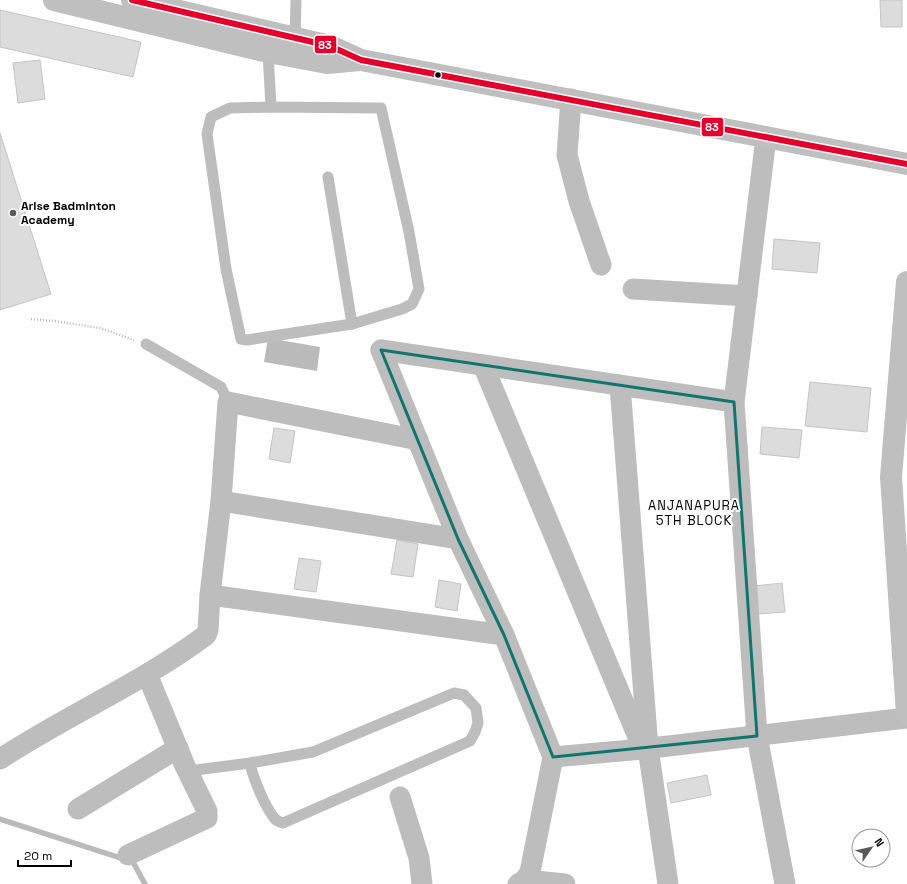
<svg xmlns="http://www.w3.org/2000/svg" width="907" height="884" viewBox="0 0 907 884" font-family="'Space Grotesk',sans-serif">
<rect width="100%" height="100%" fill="#fff"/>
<polygon fill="#bababa" points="268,338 320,347 317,371 264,362"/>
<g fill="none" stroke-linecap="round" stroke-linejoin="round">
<polyline stroke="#bababa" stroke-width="5.5" points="0,819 133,862 145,884"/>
</g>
<g fill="#dcdcdc" stroke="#c4c4c4">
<polygon points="880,0 902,0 902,27 881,27"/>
<polygon points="0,10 141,42 133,77 0,47"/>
<polygon points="40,60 45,99 18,103 13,63"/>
<polygon points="0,133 51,294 0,310"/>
<polygon points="774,239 820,243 817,273 772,269"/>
<polygon points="810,382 871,388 867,432 805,426"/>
<polygon points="762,427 802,430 799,458 760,454"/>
<polygon points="274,428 295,431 290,463 269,459"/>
<polygon points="397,540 418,544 413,577 391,574"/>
<polygon points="299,558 321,561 316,592 294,589"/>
<polygon points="439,580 461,584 457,611 435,607"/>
<polygon points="782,583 785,612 757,614 754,586"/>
<polygon points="707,775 711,795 671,803 667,783"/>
</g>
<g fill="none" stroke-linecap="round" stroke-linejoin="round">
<polyline stroke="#b8b8b8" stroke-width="2.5" stroke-dasharray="1 2" stroke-linecap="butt" points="31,319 62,322 100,328 134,340"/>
<g stroke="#bdbdbd" stroke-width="11">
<polyline points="295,38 296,0"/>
<polyline points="268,52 271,107"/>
<polygon points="271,107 381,108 409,232 419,289 412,304 402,309 352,324 247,340 241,339 226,269 207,134 211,117 230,108"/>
<polyline points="328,177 352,324"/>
<polyline points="146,344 221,387 228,402"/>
<path d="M188,771L250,763L313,752L454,693L464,695L476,708L478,723L475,732L470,741L283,823C280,822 277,821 275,819C265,807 253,778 250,763"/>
</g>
<g stroke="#bdbdbd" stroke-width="21">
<polyline points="571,99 567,155 579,201 601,265"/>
<polyline points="766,137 734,402 757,736 785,884"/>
<polyline points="633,289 747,296"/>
<polyline points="381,350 458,539 504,635 553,757 530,872 525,880"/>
<polyline points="381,350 483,365"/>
<polyline points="620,385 648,748 668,884"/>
<polyline points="221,501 458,539"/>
<polyline points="210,595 504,635"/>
<polyline points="643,749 483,365 734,402"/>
<polyline points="553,757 643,749 907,718"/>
<path d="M0,759C67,715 142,683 206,635L208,630L210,595L221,501L228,402L418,440"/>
<polyline points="400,797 419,858 422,884"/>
<polyline points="78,809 178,748"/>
<polyline points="128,855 207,818 207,811 185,766 147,674"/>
<polyline points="518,884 525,880 565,884"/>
</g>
<g stroke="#bfbfbf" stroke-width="22">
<polyline points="54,0 268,52 327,63 360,60"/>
<polyline points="132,0 330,46 361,60 907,164"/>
<polyline points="907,282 891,477 907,714"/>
</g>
<defs>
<polyline id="bus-1" points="132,0 330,46 361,60 907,164"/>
</defs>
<use href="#bus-1" stroke="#fff" stroke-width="9"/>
<use href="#bus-1" stroke="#e4002b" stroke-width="6"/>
</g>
<path fill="none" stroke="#0f766e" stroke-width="3" stroke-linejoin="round" d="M381,350L734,402L757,736L553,757L504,635L458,539Z"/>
<circle fill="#000" stroke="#fff" stroke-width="1.5" cx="438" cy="75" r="3.5"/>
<circle fill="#595959" stroke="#fff" stroke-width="1.5" cx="13" cy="213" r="4"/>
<g text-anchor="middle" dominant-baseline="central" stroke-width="4" stroke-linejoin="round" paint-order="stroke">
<g font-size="12" font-weight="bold" fill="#000" stroke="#fff" text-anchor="start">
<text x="21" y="206">Arise Badminton<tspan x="21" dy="14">Academy</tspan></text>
</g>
<g font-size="13" letter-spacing="1" fill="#000" stroke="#fff">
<text x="694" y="505">ANJANAPURA<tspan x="694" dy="15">5TH BLOCK</tspan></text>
</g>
</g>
<g stroke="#fff" stroke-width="1.5">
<rect x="314" y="35" width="23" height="19" rx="4" fill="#e4002b"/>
<rect x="701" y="117" width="23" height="20" rx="4" fill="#e4002b"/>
</g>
<g font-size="11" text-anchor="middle" font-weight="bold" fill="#fff">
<text x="325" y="49">83</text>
<text x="712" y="131">83</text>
</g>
<g transform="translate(871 848) rotate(56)"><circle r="19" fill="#ffffff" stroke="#999999"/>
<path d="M0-3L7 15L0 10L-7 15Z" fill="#595959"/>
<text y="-6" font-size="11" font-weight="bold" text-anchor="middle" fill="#000000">N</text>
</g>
<path d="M18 860v6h53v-6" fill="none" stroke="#000000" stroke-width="2"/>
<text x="24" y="860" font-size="12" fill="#000000" stroke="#ffffff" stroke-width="3" paint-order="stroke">20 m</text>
</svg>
